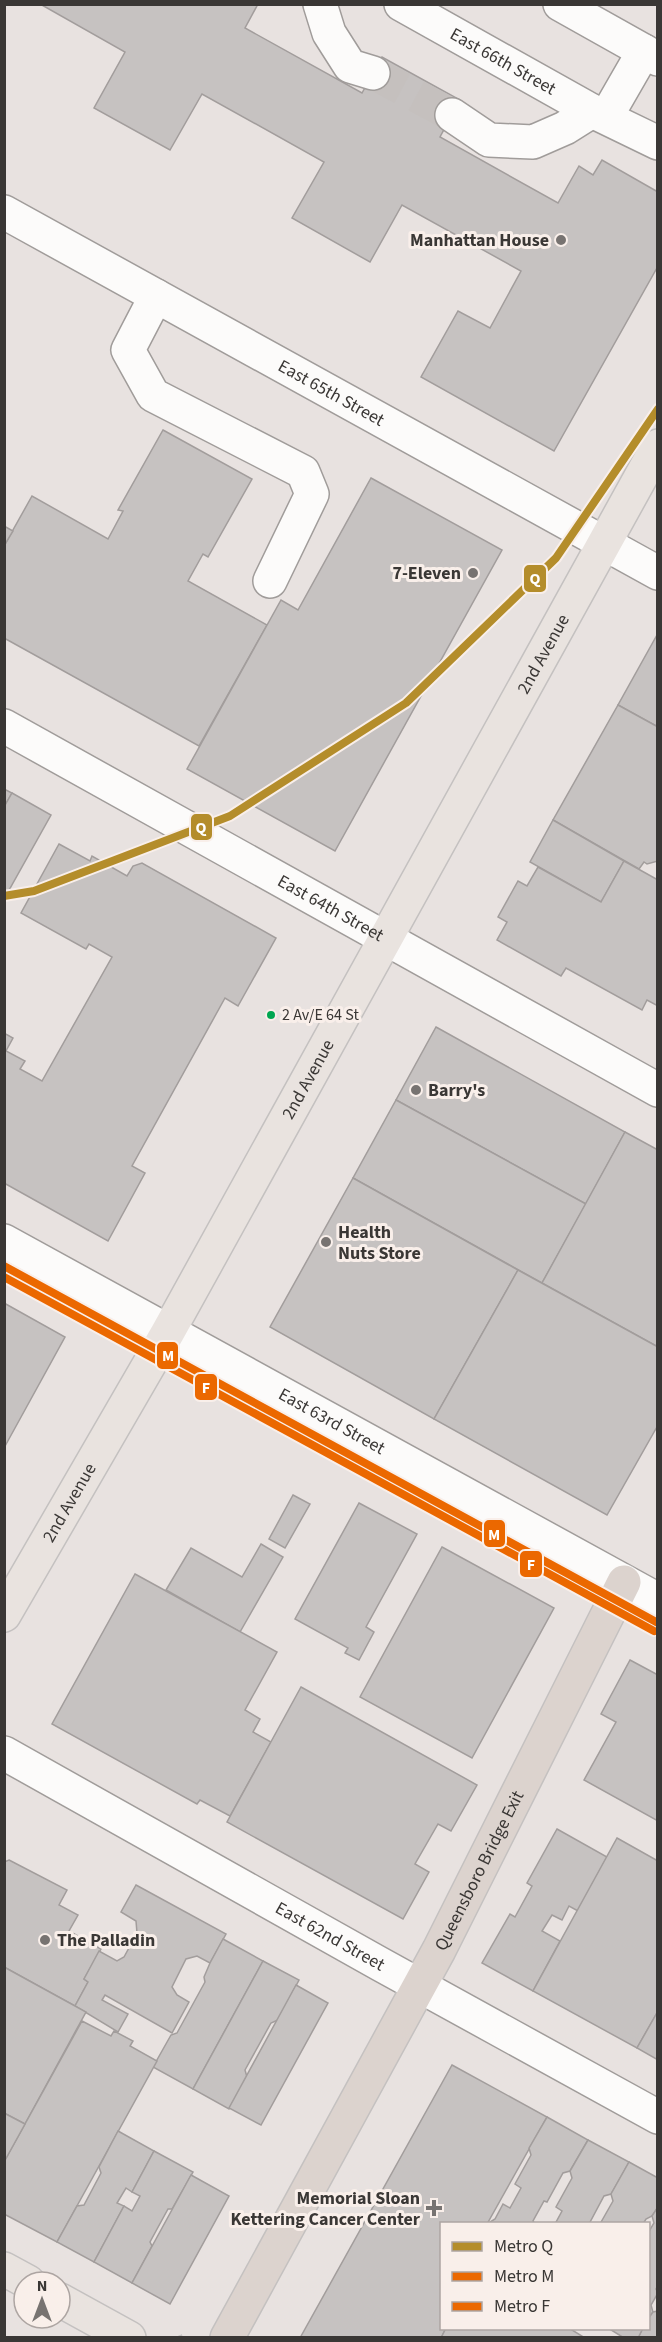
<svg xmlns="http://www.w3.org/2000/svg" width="662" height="2342" viewBox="0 0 662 2342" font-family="'Source Sans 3',sans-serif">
<rect width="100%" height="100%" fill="#e8e2e0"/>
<g fill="#c6c2c1" stroke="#a29d9c" stroke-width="1.5">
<polygon points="40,4 258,4 245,28 362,93 382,57 460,100 440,137 558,203 579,166 593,175 602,160 658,192 658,266 554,451 421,377 458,311 490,328 521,271 402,205 370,262 292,218 324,162 202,94 170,150 94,108 125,52"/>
<polygon points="163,430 252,479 208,557 203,554 188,581 267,625 199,746 4,638 4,546 32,496 108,539 123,511 118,510"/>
<polygon points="371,478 502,550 335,851 187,769 281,600 298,610"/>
<polygon points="4,526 13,531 4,546"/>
<polygon points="657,635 658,635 658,727 618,705"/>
<polygon points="618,705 658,727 658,861 647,864 644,862 639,869 553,820"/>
<polygon points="4,789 12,793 4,807"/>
<polygon points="12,793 51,815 4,899 4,807"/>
<polygon points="553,820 624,861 601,902 530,862"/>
<polygon points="59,844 90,861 92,856 127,876 133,866 142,863 276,938 238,1006 225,998 132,1166 145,1173 108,1241 4,1183 4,1033 13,1038 6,1051 25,1061 20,1069 42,1081 112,957 89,944 86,949 21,913"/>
<polygon points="624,861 658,880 658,1006 647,1000 642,1010 566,968 561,976 497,940 507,922 498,917 518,881 527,886 538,867 601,902"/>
<polygon points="436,1027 625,1132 586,1204 396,1100"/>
<polygon points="396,1100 586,1204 542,1283 353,1178"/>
<polygon points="625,1132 658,1150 658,1347 542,1283"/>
<polygon points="353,1178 518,1270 434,1419 270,1327"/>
<polygon points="518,1270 658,1347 658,1425 607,1515 434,1419"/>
<polygon points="4,1303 65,1337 4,1448"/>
<polygon points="293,1495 310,1504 285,1548 269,1539"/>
<polygon points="359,1503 417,1534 366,1627 374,1632 359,1660 345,1653 348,1648 295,1619"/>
<polygon points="261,1544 283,1557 240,1632 166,1590 191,1548 242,1577"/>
<polygon points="442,1547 554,1608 472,1758 360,1697"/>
<polygon points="135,1574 277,1652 245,1710 260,1719 253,1732 271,1742 230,1816 200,1800 197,1804 52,1724"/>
<polygon points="630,1660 658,1675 658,1821 584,1780 616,1722 601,1714"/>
<polygon points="301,1687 477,1785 451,1831 438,1824 415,1864 429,1872 403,1919 227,1822"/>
<polygon points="557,1829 607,1857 578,1911 569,1906 562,1920 552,1915 542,1931 560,1941 533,1991 482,1963 510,1914 515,1917 532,1886 527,1883"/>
<polygon points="617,1838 658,1861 658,2011 637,2048 533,1991"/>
<polygon points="9,1860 67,1890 59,1905 78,1915 69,1931 101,1949 84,1979 88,1982 75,2006 4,1967 4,1862"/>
<polygon points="136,1885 226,1934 210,1963 197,1956 186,1959 172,1987 177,1995 189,2002 172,2033 105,1995 102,2000 128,2014 118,2032 75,2006 88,1982 84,1979 99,1951 117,1961 124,1957 137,1933 136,1921 121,1912"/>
<polygon points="223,1939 263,1961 193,2089 153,2067 171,2035 177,2033 205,1982 204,1977 210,1963"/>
<polygon points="263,1961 299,1980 278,2020 271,2023 245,2070 247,2077 229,2109 193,2089"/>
<polygon points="4,1967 86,2012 25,2124 4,2113"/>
<polygon points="296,1985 328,2003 261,2125 229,2108"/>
<polygon points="658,2011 658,2060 637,2048"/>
<polygon points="82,2021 111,2036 114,2031 133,2041 130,2046 157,2061 57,2242 4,2214 4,2162"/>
<polygon points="452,2065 547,2117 487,2224 442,2224 442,2328 446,2328 441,2338 300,2338"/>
<polygon points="4,2113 25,2124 4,2162"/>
<polygon points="547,2117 588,2140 570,2171 563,2173 547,2202 544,2201 533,2221 535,2224 487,2224 495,2219 503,2204 510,2208 521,2188 515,2184 531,2155 529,2148"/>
<polygon points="118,2131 154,2151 132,2192 126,2188 117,2203 124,2206 94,2262 57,2242 77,2206 84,2205 101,2173 99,2167"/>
<polygon points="588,2140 629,2162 611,2194 604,2196 589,2224 555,2224 562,2211 556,2207 572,2178 570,2171"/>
<polygon points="154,2151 193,2172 172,2209 168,2209 150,2242 152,2246 132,2283 94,2262 124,2206 132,2211 140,2196 132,2192"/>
<polygon points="629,2162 658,2178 658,2207 652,2216 646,2219 643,2224 600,2224 613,2201 611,2194"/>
<polygon points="191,2175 229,2196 170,2304 132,2283"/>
<polygon points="658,2207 658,2285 656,2289 658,2293 651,2305 653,2312 648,2319 648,2233 654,2223 652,2216"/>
<polygon points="658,2311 658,2338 638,2338 643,2328 648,2328 648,2319 653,2312"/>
<polygon points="446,2328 569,2328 585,2338 441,2338"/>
<polygon points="608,2328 643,2328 638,2338 624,2338"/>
</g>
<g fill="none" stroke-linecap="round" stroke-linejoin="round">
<polyline stroke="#c5c0be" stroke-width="33" stroke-dasharray="33 16" stroke-linecap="butt" points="373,73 452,115"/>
<defs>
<g id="minor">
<polyline points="320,4 329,33 350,66 373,73"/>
<path id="s1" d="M401,4L592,111L658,143"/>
<polyline points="560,4 658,59"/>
<polyline points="452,115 489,140 533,142 565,128 592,111"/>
<polyline points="606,117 644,51"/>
<path id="s2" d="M4,212L658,573"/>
<polyline points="156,296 128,350 153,395 303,472 312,494 270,581"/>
<path id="s3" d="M4,726L658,1090"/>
<path id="s4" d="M4,1241L658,1600"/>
<path id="s5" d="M4,1753L380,1964L658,2117"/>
</g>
<g id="major">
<path id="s6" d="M4,1615L168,1332L658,446"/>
<polyline points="4,2269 28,2282"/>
<polyline points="60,2300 129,2338"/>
</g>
<g id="highway">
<path id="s7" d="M227,2338L439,1950L624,1582"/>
</g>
</defs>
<use href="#minor" stroke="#a09c9a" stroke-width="36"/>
<use href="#major" stroke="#c4c1c0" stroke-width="36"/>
<use href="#highway" stroke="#c4c1c0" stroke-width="36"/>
<polyline stroke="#c4c2c2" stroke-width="4" stroke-dasharray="4.5 4.5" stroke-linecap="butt" points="180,2335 181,2338"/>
<use href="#minor" stroke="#fcfbfa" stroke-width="33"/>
<use href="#major" stroke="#e9e3df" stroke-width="33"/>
<use href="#highway" stroke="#dcd3ce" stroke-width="33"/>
<defs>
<polyline id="metro-1" points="4,896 34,891 230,816 406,703 556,558 658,409"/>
<polyline id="metro-2" points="4,1266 658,1623"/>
<polyline id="metro-3" points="4,1277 654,1631"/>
</defs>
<use href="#metro-1" stroke="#f9efea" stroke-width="12"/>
<use href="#metro-2" stroke="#f9efea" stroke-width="12"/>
<use href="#metro-3" stroke="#f9efea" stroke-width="12"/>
<use href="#metro-1" stroke="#b48d2b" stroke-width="8"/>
<use href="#metro-2" stroke="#eb6800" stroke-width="8"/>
<use href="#metro-3" stroke="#eb6800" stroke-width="8"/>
</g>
<g fill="#777371" stroke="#f9efea" stroke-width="2">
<circle cx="561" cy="240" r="6"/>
<circle cx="473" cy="573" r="6"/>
<circle cx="416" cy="1090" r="6"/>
<circle cx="326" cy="1242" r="6"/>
<circle cx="45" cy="1940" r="6"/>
<path d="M431 2199h6v6h6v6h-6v6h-6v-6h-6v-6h6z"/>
</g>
<circle fill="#00a651" stroke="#f9efea" stroke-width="2" cx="271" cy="1015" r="5"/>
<g text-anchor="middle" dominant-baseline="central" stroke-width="6" stroke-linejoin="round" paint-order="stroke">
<g font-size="16" fill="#3a3735" stroke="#f9efea" text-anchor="start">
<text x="282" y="1015">2 Av/E 64 St</text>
</g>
<g font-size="18" fill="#3a3735" stroke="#f9efea">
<text stroke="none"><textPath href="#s1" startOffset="117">East 66th Street</textPath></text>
<text stroke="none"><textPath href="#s2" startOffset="374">East 65th Street</textPath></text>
<text stroke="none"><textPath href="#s6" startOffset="1102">2nd Avenue</textPath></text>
<text stroke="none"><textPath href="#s3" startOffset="374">East 64th Street</textPath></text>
<text stroke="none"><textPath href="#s6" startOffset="616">2nd Avenue</textPath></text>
<text stroke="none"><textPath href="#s4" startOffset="374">East 63rd Street</textPath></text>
<text stroke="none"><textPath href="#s6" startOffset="130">2nd Avenue</textPath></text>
<text stroke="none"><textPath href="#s7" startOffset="531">Queensboro Bridge Exit</textPath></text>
<text stroke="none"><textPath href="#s5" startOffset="374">East 62nd Street</textPath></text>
</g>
<g font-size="18" font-weight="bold" fill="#3a3735" stroke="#f9efea" text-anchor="end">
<text x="549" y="240">Manhattan House</text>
<text x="461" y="573">7-Eleven</text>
<text x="428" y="1090" text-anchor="start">Barry's</text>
<text x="338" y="1232" text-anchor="start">Health<tspan x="338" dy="21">Nuts Store</tspan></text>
<text x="57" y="1940" text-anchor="start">The Palladin</text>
<text x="420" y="2198">Memorial Sloan<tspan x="420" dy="21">Kettering Cancer Center</tspan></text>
</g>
</g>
<g stroke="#f9efea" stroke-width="2">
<rect x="523" y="564" width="24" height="29" rx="6" fill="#b48d2b"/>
<rect x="190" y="813" width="23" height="28" rx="6" fill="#b48d2b"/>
<rect x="156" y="1341" width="23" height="29" rx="6" fill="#eb6800"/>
<rect x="194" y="1373" width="24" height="28" rx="6" fill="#eb6800"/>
<rect x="483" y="1519" width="23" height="29" rx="6" fill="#eb6800"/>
<rect x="519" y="1550" width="24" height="28" rx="6" fill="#eb6800"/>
</g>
<g font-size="16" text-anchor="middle" font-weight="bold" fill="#fff">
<text x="535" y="584">Q</text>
<text x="201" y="833">Q</text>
<text x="168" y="1361">M</text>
<text x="206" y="1393">F</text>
<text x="494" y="1540">M</text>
<text x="531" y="1570">F</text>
</g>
<rect width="662" height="2342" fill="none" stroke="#3a3735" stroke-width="12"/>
<rect x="440" y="2222" width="210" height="108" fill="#f9efea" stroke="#ada5a2" stroke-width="1.5"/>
<rect x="452" y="2242" width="30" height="9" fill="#b48d2b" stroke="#ada5a2" stroke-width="1.5"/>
<text x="494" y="2252" font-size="18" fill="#3a3735">Metro Q</text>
<rect x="452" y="2272" width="30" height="9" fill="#eb6800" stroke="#ada5a2" stroke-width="1.5"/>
<text x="494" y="2282" font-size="18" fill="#3a3735">Metro M</text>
<rect x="452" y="2302" width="30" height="9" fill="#eb6800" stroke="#ada5a2" stroke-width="1.5"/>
<text x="494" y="2312" font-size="18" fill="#3a3735">Metro F</text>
<g transform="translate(42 2300)"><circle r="28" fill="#f9efea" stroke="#ada5a2" stroke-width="1.5"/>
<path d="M0-4.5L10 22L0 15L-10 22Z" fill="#777371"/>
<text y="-9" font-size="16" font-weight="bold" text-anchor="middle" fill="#3a3735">N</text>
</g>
</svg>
